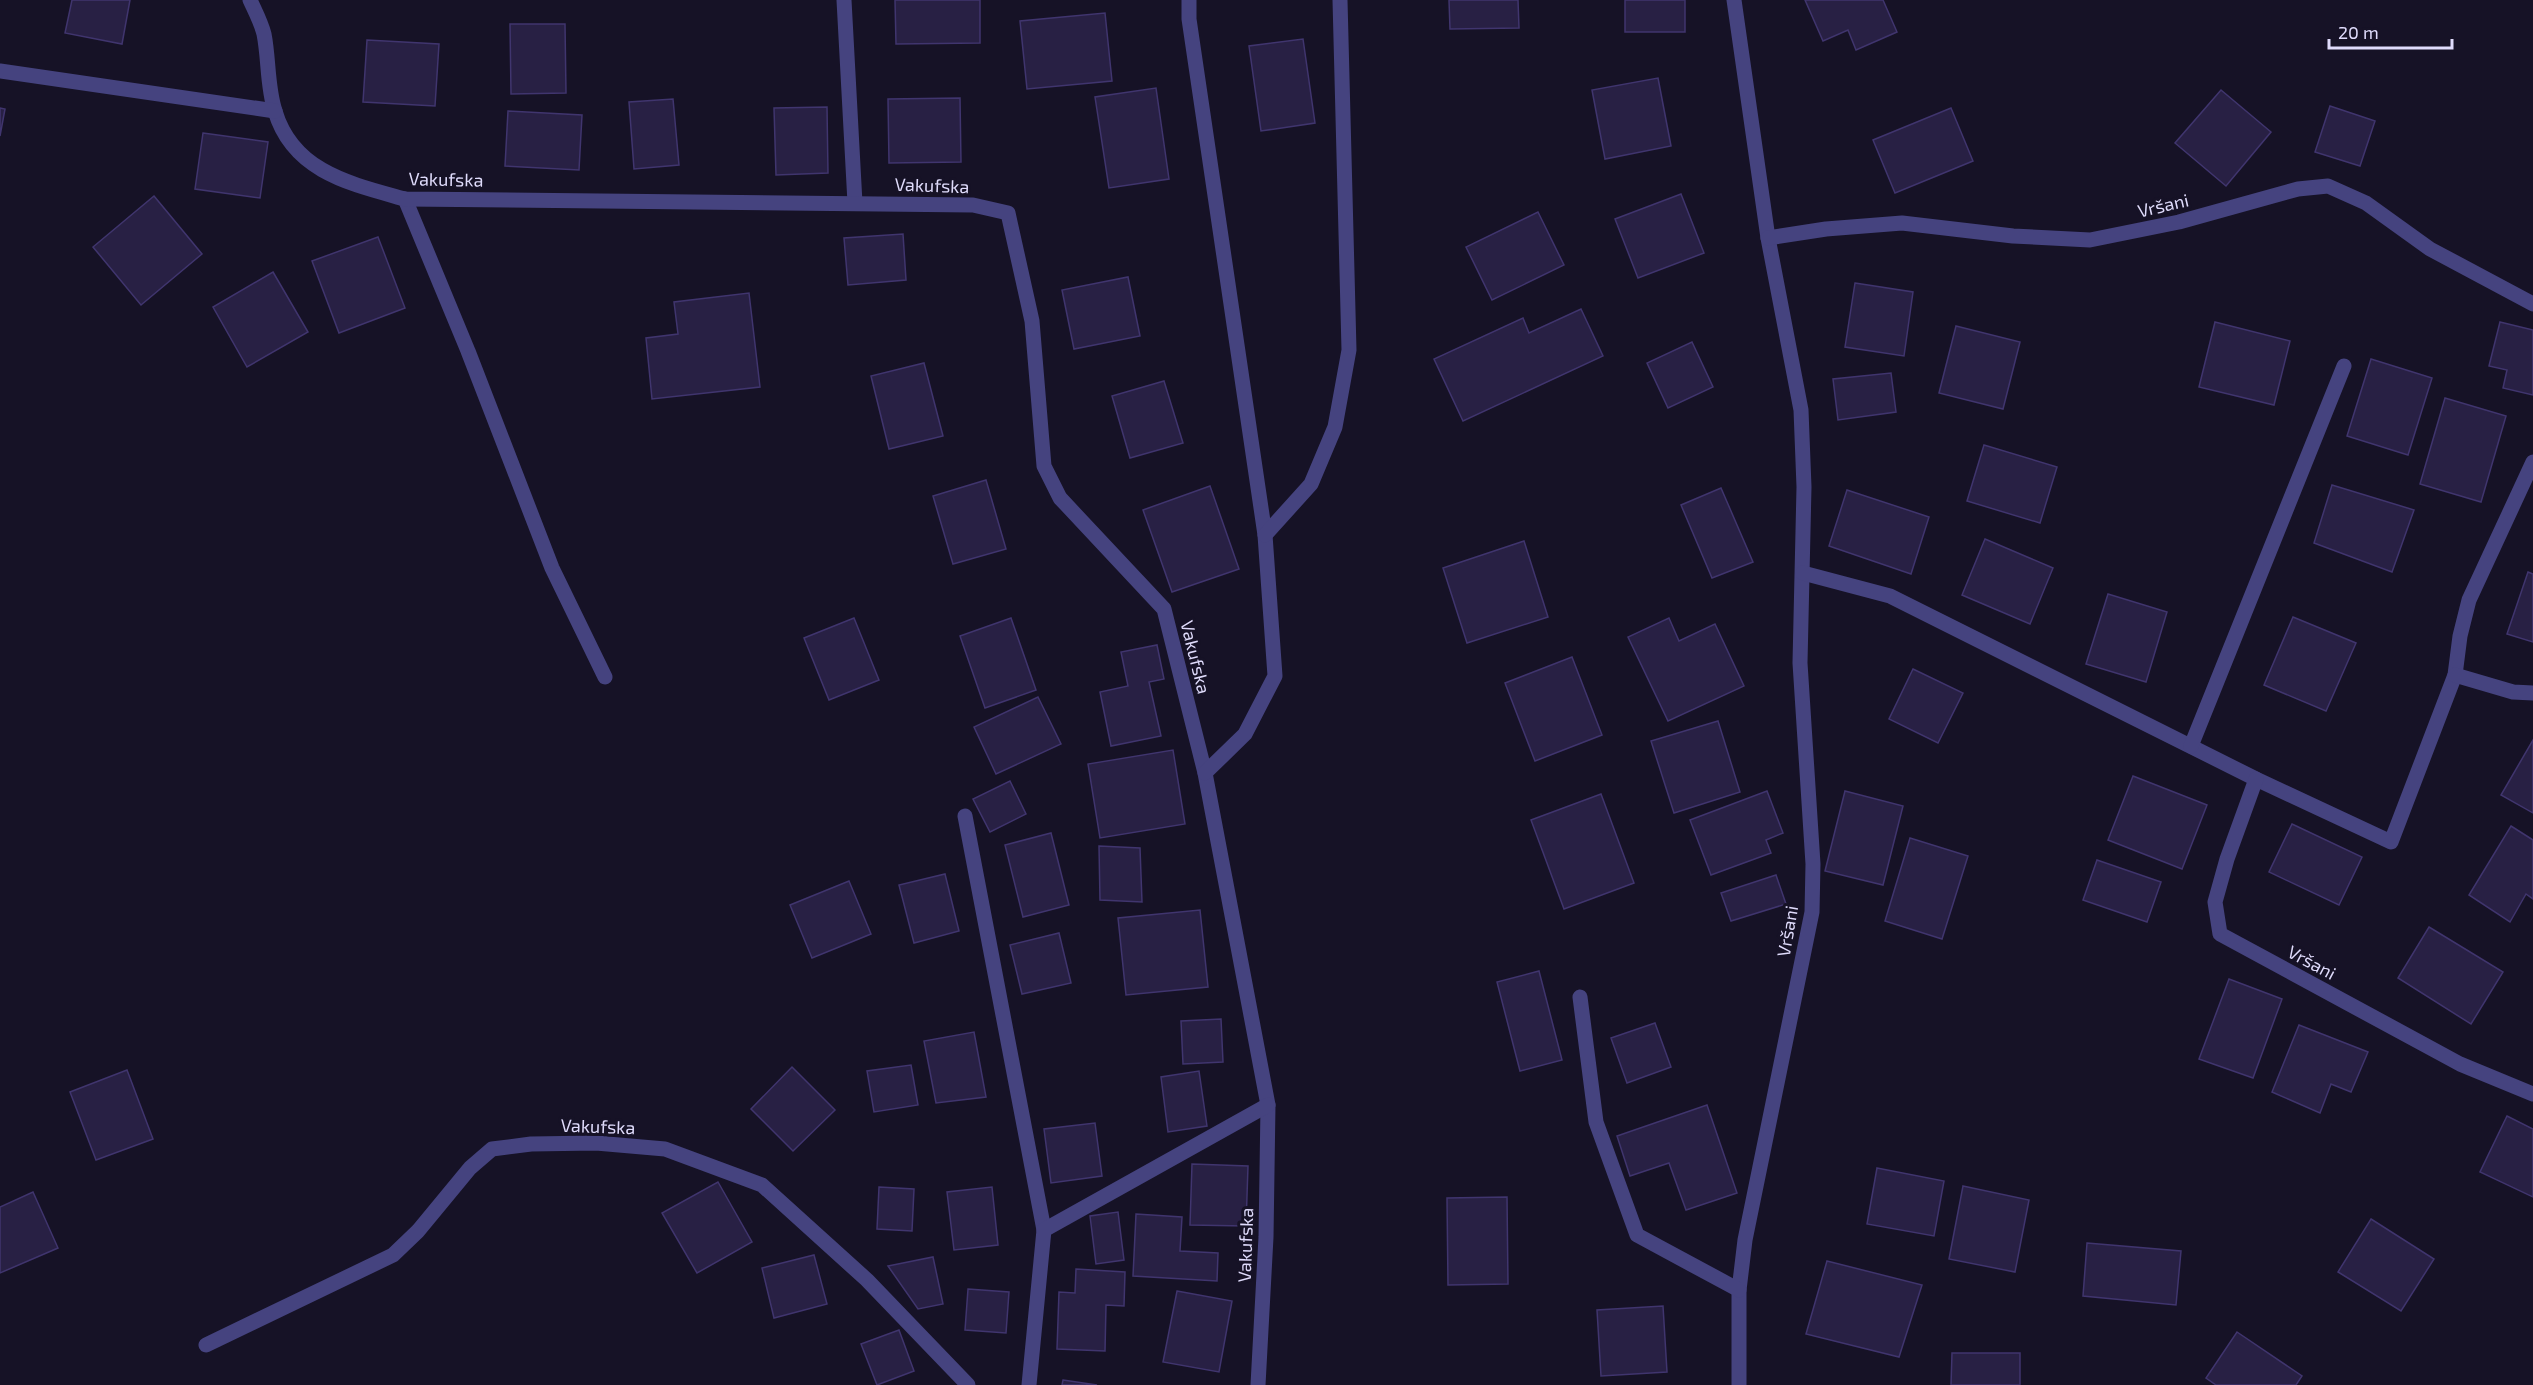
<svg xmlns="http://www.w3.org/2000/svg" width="2533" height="1385" viewBox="0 0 2533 1385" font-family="'Exo 2',sans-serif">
<rect width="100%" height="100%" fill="#161226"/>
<g fill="#282044" stroke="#40356e" stroke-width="1.5">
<polygon points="72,0 130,0 122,44 65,33"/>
<polygon points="895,0 980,0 980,43 896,44"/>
<polygon points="1449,0 1518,0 1519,28 1450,29"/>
<rect x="1625" y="0" width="60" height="32"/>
<polygon points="1805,0 1883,0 1897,32 1856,50 1848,30 1823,41"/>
<polygon points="1105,13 1112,81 1027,89 1020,21"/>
<polygon points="510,24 565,24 566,93 511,94"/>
<polygon points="1303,39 1315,123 1261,131 1249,46"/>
<polygon points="367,40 439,44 435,106 363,102"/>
<polygon points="1658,78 1671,146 1605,159 1592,90"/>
<polygon points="1156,88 1169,179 1109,188 1095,97"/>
<polygon points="2221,90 2271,132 2226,186 2175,143"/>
<polygon points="960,98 961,162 889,163 888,99"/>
<polygon points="673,99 679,165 634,169 629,102"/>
<polygon points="2330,106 2375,121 2360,166 2315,152"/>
<polygon points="827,107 828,173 776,175 774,108"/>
<polygon points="0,108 5,109 0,136"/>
<polygon points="1951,108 1973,161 1895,193 1873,140"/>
<polygon points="508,111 582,115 579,170 505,166"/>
<polygon points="203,133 268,142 260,198 195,189"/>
<polygon points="1681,194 1704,253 1638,278 1615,219"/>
<polygon points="154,196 202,254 141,305 93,247"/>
<polygon points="1538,212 1564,265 1492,300 1466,247"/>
<polygon points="903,234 906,280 848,285 844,238"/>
<polygon points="378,237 405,308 339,333 312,261"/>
<polygon points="273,272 308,332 247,367 213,307"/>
<polygon points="1128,277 1140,336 1074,349 1062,290"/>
<polygon points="1855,283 1913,292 1904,356 1845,347"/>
<polygon points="749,293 760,387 652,399 646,338 678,334 674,302"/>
<polygon points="1581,309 1603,356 1463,421 1434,359 1523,318 1529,333"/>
<polygon points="2215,322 2290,341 2274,405 2199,387"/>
<polygon points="2500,322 2533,330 2533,395 2503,388 2507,370 2489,366"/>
<polygon points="1956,326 2020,342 2003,409 1939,393"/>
<polygon points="1692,342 1713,387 1668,408 1647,363"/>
<polygon points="2371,359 2432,378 2408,455 2347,436"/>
<polygon points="924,363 943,436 889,449 871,376"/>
<polygon points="1891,373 1896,412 1838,420 1833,379"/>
<polygon points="1164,381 1183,443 1130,458 1112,396"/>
<polygon points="2445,398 2506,416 2481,502 2420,484"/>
<polygon points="1984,445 2057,467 2040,523 1967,501"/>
<polygon points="986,480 1006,549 953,564 933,496"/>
<polygon points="2332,485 2414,510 2392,572 2314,543"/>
<polygon points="1210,486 1239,569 1172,592 1143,510"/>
<polygon points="1721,488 1753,562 1712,578 1681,505"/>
<polygon points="1847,490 1929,517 1911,574 1829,546"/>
<polygon points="1985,539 2053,568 2030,624 1962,595"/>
<polygon points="1524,541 1548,617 1467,643 1443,568"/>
<polygon points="2528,572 2533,574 2533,642 2507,634"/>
<polygon points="2108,594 2167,612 2146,682 2086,664"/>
<polygon points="2293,617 2356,643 2326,711 2264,685"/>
<polygon points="854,618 879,680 829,700 804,638"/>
<polygon points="1011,618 1036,690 985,708 960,636"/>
<polygon points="1669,618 1679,641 1715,624 1744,686 1668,721 1628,637"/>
<polygon points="1157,645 1164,679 1149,682 1161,736 1111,746 1100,692 1128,686 1121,652"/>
<polygon points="1572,657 1602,735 1535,761 1505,683"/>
<polygon points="1913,669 1963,693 1938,743 1889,719"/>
<polygon points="1038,697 1061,744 996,774 974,727"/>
<polygon points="1718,721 1740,792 1674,813 1651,741"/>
<polygon points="2533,740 2533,813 2501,795"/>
<polygon points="1173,750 1185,824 1100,838 1088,764"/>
<polygon points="2133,776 2207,805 2182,869 2108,840"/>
<polygon points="1010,781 1026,814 990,832 973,799"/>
<polygon points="1767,791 1783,833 1766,840 1771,853 1711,875 1690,820"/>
<polygon points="1845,791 1903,806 1883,885 1825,871"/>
<polygon points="1601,794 1634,883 1564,909 1531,820"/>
<polygon points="2292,824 2362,857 2339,905 2269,872"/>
<polygon points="2511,826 2533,840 2533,899 2526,894 2510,922 2469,895"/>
<polygon points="1051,833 1069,905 1023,917 1005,845"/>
<polygon points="1910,838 1968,856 1942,939 1885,921"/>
<polygon points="1099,846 1140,848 1142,902 1100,900"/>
<polygon points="2097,860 2161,882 2147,922 2083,900"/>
<polygon points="945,874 959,931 914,943 899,885"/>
<polygon points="1776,875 1786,904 1731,921 1721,893"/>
<polygon points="849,881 871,934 812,958 790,905"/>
<polygon points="1200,910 1208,987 1126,995 1118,918"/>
<polygon points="2429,927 2503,972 2471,1024 2398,978"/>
<polygon points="1059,933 1071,983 1022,994 1010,945"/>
<polygon points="1539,971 1562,1060 1520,1071 1497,982"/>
<polygon points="2229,979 2282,999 2253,1078 2199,1059"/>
<polygon points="1221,1019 1223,1062 1183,1064 1181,1021"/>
<polygon points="1655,1023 1671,1067 1627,1083 1611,1038"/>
<polygon points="2299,1025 2368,1052 2351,1092 2331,1084 2320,1113 2272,1092"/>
<polygon points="974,1032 986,1097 936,1103 924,1041"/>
<polygon points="911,1065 918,1105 874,1112 867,1071"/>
<polygon points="792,1067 835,1110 793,1151 751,1109"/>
<polygon points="127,1070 153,1139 96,1160 70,1092"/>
<polygon points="1199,1071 1207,1126 1168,1132 1161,1077"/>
<polygon points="1707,1105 1737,1193 1686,1210 1669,1163 1630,1176 1617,1136"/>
<polygon points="2507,1116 2533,1129 2533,1197 2480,1172"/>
<polygon points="1095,1123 1102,1176 1051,1183 1044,1129"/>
<polygon points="1192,1164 1248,1166 1246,1226 1190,1225"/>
<polygon points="1877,1168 1944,1181 1934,1236 1867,1224"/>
<polygon points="718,1182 752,1242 697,1273 662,1213"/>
<polygon points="1963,1186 2029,1200 2015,1272 1949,1259"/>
<polygon points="879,1187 914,1189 912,1231 877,1229"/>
<polygon points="992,1187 998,1245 954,1250 947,1192"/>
<polygon points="33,1192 58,1248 0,1273 0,1207"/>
<polygon points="1507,1197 1508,1284 1448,1285 1447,1198"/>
<polygon points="1118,1212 1124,1260 1096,1264 1090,1216"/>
<polygon points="1136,1214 1182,1217 1180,1251 1218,1253 1217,1281 1133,1276"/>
<polygon points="2371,1219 2434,1259 2401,1311 2338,1272"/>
<polygon points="2087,1243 2181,1251 2176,1305 2083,1296"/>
<polygon points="814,1255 827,1304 774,1318 762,1268"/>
<polygon points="933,1257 943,1304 918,1309 888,1266"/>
<polygon points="1827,1261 1922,1285 1899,1357 1806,1334"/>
<polygon points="1076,1269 1125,1272 1124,1306 1106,1305 1105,1351 1057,1349 1059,1292 1075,1293"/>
<polygon points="968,1289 1009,1292 1006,1333 965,1330"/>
<polygon points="1177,1291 1232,1301 1219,1372 1163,1362"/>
<polygon points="1663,1306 1667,1372 1601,1376 1597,1310"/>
<polygon points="899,1330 914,1371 877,1385 861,1344"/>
<polygon points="2237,1332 2302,1376 2296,1385 2216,1385 2206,1378"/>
<polygon points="1952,1353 2020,1353 2020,1385 1951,1385"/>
<polygon points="1063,1380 1097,1385 1062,1385"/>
</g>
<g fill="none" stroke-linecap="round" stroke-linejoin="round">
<g stroke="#45437f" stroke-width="15">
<polyline points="844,0 855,203"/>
<polyline points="405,199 468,351 552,568 605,677"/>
</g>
<g stroke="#45437f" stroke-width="15">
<path d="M250,0C255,11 261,22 264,34C269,59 267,87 275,111C293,172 351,184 405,199L973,205L1008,213L1032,321L1044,466L1060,498L1164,609L1205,773L1268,1105L1266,1237L1258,1385"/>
<polyline points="1189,0 1189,19 1265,535 1275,676 1245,734 1205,773"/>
<polyline points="1734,0 1768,238 1801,410 1804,487 1800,663 1813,864 1812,912 1745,1240 1739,1290 1739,1385"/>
<polyline points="0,71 275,111"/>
<polyline points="1768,238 1826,229 1902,223 2013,236 2090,240 2179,222 2298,189 2328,186 2366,203 2430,249 2533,304"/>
<polyline points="1265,535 1311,484 1335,427 1349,350 1340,0"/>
<polyline points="1803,573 1890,596 2256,779 2391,842 2455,675 2460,636 2469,600 2533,462"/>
<polyline points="2455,675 2513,692 2533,693"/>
<polyline points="2191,746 2344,366"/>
<polyline points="2256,779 2227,859 2215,902 2220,934 2460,1064 2533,1094"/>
<polyline points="965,816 1044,1230"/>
<polyline points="1580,997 1596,1122 1637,1235 1739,1290"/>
<polyline points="206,1345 393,1255 418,1231 470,1168 492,1149 531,1144 596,1143 665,1149 762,1185 867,1280 968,1385"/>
<polyline points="1029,1385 1044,1230 1268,1105"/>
</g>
</g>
<g text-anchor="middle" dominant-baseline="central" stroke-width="6" stroke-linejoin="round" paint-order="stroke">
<g font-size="18" fill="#dfdbfb" stroke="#161226">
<text transform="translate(446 179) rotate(1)">Vakufska</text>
<text transform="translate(932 185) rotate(2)">Vakufska</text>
<text transform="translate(2163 205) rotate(-13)">Vršani</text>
<text transform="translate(1196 657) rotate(76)">Vakufska</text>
<text transform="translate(1787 931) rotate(-80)">Vršani</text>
<text transform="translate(2312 962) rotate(28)">Vršani</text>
<text transform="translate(598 1126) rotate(2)">Vakufska</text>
<text transform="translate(1245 1245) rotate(-88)">Vakufska</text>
</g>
</g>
<path d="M2329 39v9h123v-9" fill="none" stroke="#dfdbfb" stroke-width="3"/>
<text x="2338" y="39" font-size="18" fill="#dfdbfb" stroke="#161226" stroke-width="4.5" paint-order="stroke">20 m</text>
</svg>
